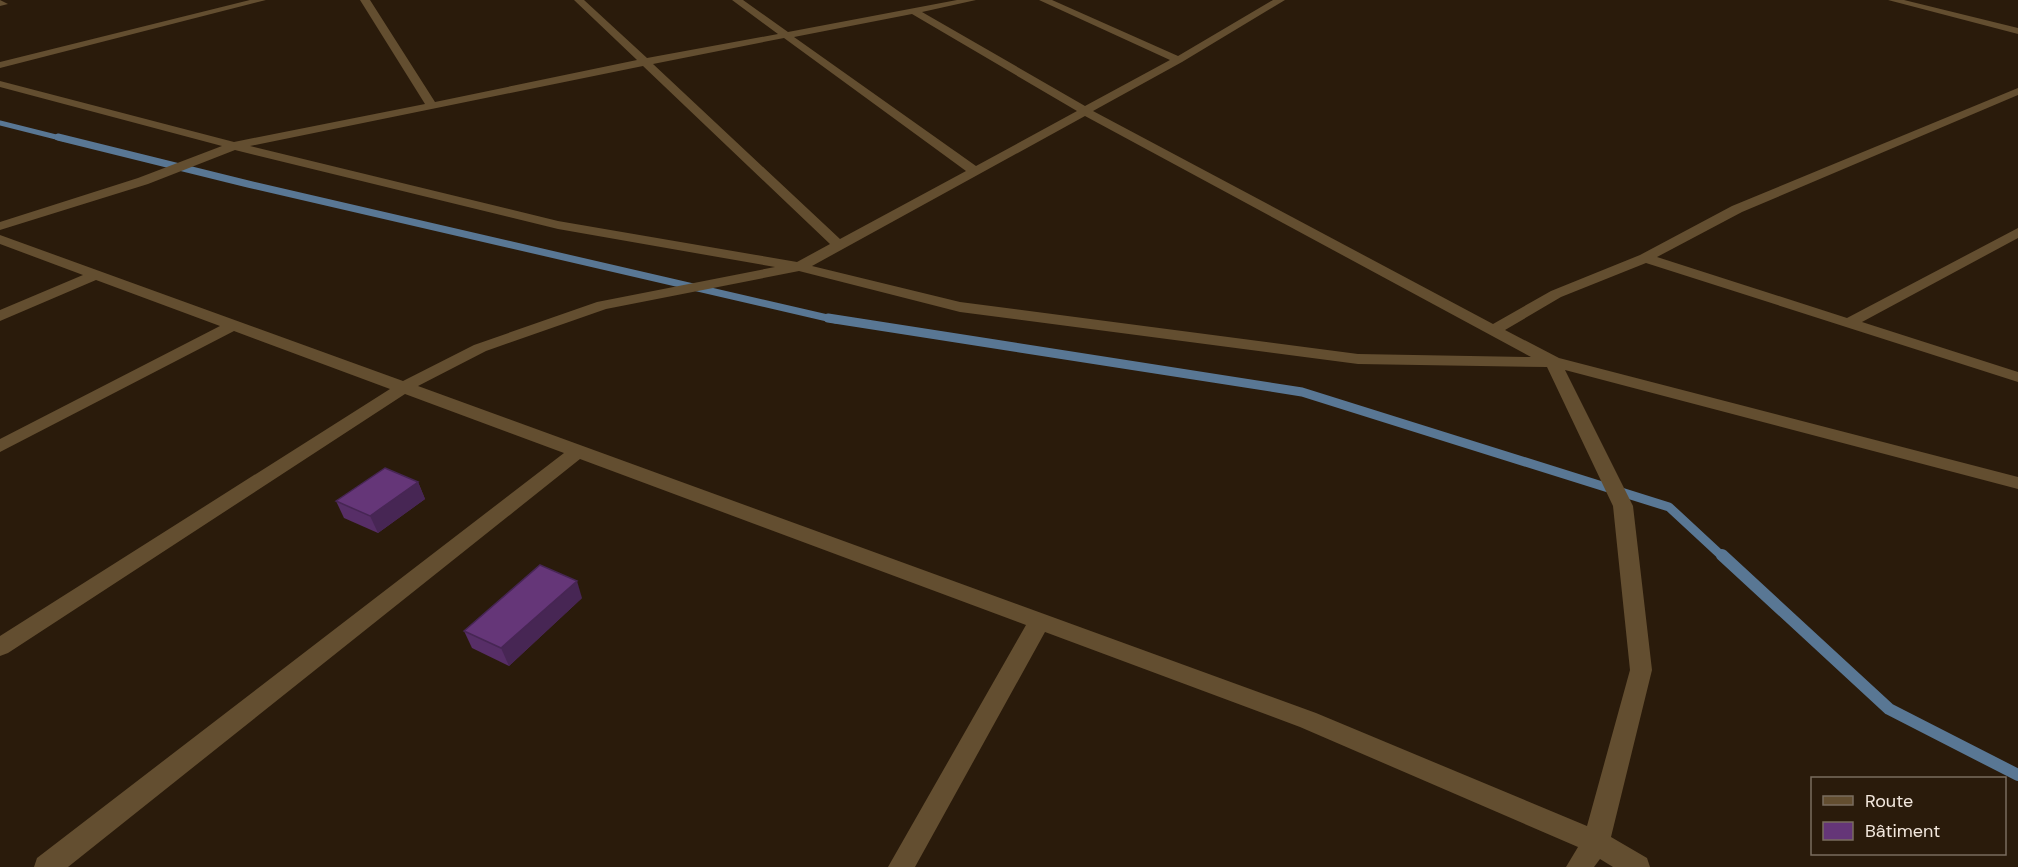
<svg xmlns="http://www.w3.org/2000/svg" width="2018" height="867" viewBox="0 0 2018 867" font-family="'DM Sans',sans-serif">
<rect width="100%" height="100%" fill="#2a1b0b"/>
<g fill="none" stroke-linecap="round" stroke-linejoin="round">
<polyline stroke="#597794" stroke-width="5" points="0,123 64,139"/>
<polyline stroke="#597794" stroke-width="7" points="58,137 248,184 836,320"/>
<polyline stroke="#597794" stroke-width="9" points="828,318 1302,392 1669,507 1723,557"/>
<polyline stroke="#597794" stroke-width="12" points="1722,555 1889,709 2018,775"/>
<g fill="#634e30" fill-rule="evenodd">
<polygon points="0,0 8,4 0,6"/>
<polygon points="250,0 266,0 0,68 0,62"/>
<path d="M360,0H370L435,102L637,60L574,0H584L647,58L778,34L732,0H743L788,32L957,0H976L922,12L1085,106L1170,60L1039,0H1052L1178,56L1273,0H1285L1182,62L1093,111L1493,324L1551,291L1640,255L1732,206L2018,88V95L1742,212L1657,257L1847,318L2018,228V238L1862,322L2018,372V382L1646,263L1561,297L1505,330L1559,358L2018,477V489L1565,370L1633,506L1652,670L1611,837L1647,858L1650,867H1613L1600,859L1594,867H1566L1578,847L1300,727L1045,632L915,867H888L1026,625L580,459L68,867H34L37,858L564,453L405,394L8,653L0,656V636L390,389L234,331L0,452V439L220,326L96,280L0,321V310L83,275L0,244V235L403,381L474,345L597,302L775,267L558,229L235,150L148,184L0,230V222L138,178L222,146L0,87V81L234,142L425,104ZM912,14L1077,111L976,166L794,37ZM784,38L966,171L840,239L653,64ZM643,66L830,244L797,262L558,221L250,146ZM1085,116L1531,357L1358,354L960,302L812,266ZM799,271L960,312L1358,364L1547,367L1613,506L1630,670L1587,826L1316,713L418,386L486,351L606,309Z"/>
<polygon points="1888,0 1904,0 2018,28 2018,34"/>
</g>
</g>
<g fill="#572e67">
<polygon points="418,482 425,499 378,533 344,518 336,501"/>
<polygon points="582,598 509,666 472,648 464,631"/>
</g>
<g fill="#472654">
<polygon points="418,482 425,499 378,533 370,516"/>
<polygon points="577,581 582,598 509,666 501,648"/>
</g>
<g fill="#653678" stroke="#472654" stroke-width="1.5">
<polygon points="385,468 418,482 370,516 336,501"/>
<polygon points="540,565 577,581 501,648 464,631"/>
</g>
<rect x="1811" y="777" width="195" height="78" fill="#2a1b0b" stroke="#7a6d5f" stroke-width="1.5"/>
<rect x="1823" y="796" width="30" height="9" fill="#634e30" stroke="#7a6d5f" stroke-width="1.5"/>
<text x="1865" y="807" font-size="18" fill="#f3e8de">Route</text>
<rect x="1823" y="822" width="30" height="18" fill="#653678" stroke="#7a6d5f" stroke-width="1.5"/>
<text x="1865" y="837" font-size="18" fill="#f3e8de">Bâtiment</text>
</svg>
